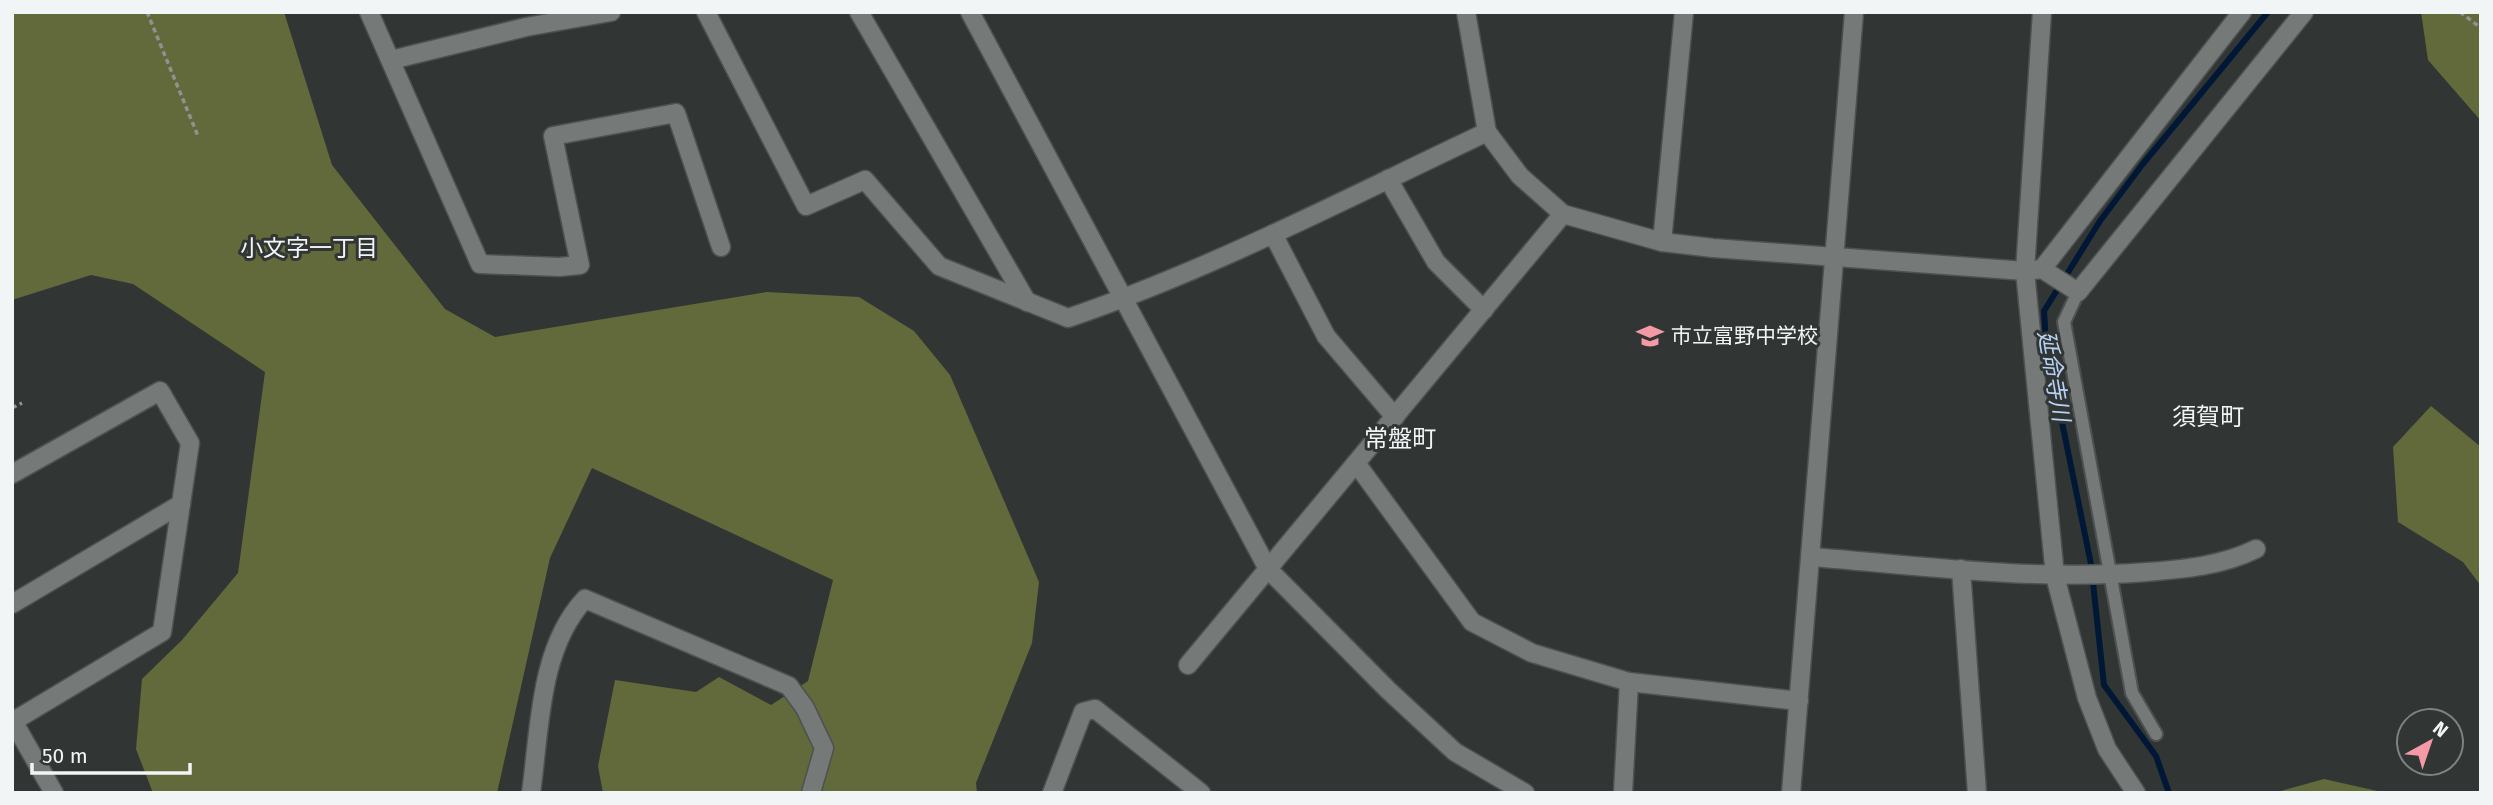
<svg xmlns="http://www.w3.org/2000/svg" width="2493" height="805" viewBox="0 0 2493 805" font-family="'Fira Sans','Noto Sans JP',sans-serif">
<rect width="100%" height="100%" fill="#313635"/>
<g fill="#62693b">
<polygon points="12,12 284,12 332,165 445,309 495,337 767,292 859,297 914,331 950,375 1039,582 1032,643 976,783 977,793 603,793 598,766 615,680 696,692 719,677 771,705 808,681 833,580 592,468 550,558 497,793 153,793 136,749 142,679 182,640 238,573 265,372 133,284 91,275 12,300"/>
<polygon points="2421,12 2481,12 2481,121 2428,60"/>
<polygon points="2431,406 2481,447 2481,586 2463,562 2398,522 2393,447"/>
<polygon points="2324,779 2382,792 2390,793 2273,793"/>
</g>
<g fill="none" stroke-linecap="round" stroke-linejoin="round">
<polyline stroke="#001836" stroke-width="6" points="2169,793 2156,756 2104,685 2091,564 2046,344 2044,311 2100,221 2142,165 2268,12"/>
<defs>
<polyline id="service" points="2078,292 2064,322 2132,693 2156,734"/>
<g id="minor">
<polyline points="369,12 480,264 559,267 580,265 553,136 676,113 721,247"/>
<path d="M706,12L806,206L865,180L939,266L1068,318C1212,269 1349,197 1487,132"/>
<polyline points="859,12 1027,302"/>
<polyline points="970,12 1268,569 1388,690 1455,752 1525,793"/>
<polyline points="1466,12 1487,132 1520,176 1563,214 1662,242 1713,248 2025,271 2042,269 2078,292 2304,12"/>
<polyline points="2042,12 2025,271 2055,576 2087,698 2107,749 2136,793"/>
<polyline points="391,60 526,27 611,12"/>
<polyline points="1388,179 1436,262 1484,310"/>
<polyline points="1273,234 1326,336 1395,417"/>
<polyline points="1662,242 1684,12"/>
<polyline points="2042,269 2242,12"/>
<polyline points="1356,463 1472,622 1532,653 1629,682 1799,701"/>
<polyline points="12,474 160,391 190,443 162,632 12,722"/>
<path d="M1812,557C1923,566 2035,581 2147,572C2185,569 2221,566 2256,549"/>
<polyline points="1961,569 1977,793"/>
<polyline points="12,604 181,504"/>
<polyline points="1188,665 1563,214"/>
<polyline points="13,721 54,793"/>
<path d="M531,793C540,729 539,648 585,599L789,686L805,708L824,748L811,793"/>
<polyline points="1052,793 1083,712 1095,709 1201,793"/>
<polyline points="1623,793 1629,682"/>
</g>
<polyline id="tertiary" points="1791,793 1854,12"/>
</defs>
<use href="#service" stroke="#4d5151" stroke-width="16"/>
<use href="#minor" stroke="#4d5151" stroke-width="21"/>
<use href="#tertiary" stroke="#4d5151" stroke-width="21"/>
<g stroke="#8e9292" stroke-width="3.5" stroke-dasharray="5 3.5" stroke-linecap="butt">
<polyline points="147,12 198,136"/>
<polyline points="2460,12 2481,28"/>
<polyline points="12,408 22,403"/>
</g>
<use href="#service" stroke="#757a79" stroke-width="12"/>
<use href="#minor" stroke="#757a79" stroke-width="18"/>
<use href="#tertiary" stroke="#757a79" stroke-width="18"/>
</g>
<defs>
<symbol id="school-bare" viewBox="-9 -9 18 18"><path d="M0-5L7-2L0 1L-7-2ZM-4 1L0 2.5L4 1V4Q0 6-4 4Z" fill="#f49aa6" stroke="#313635" stroke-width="2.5" paint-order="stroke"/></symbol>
</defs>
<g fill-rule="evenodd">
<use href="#school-bare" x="1631" y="317" width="38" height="38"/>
</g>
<g text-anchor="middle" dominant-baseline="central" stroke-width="6" stroke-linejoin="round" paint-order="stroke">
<g font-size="21" fill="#f2f5f5" stroke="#313635" text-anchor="start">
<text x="1671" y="336">市立富野中学校</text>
</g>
<g font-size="23" fill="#f2f5f5" stroke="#313635">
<text x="309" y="248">小文字一丁目</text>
</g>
<g font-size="23" font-style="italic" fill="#b6d2f5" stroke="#313635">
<text transform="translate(2054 376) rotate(80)">延命寺川</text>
</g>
<g font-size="24" fill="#f2f5f5" stroke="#313635">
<text x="2208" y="417">須賀町</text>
<text x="1400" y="439">常盤町</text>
</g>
</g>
<rect width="2493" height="805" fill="none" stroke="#f2f5f5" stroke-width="28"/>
<g transform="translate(2430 742) rotate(40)"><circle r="33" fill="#313635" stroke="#7e8282" stroke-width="2"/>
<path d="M0-5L12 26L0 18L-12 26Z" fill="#f49aa6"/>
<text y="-10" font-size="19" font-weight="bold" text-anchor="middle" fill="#f2f5f5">N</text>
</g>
<path d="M32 763v10h158v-10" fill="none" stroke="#f2f5f5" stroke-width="3.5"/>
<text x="42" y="763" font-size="21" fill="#f2f5f5" stroke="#313635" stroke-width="5" paint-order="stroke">50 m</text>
</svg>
